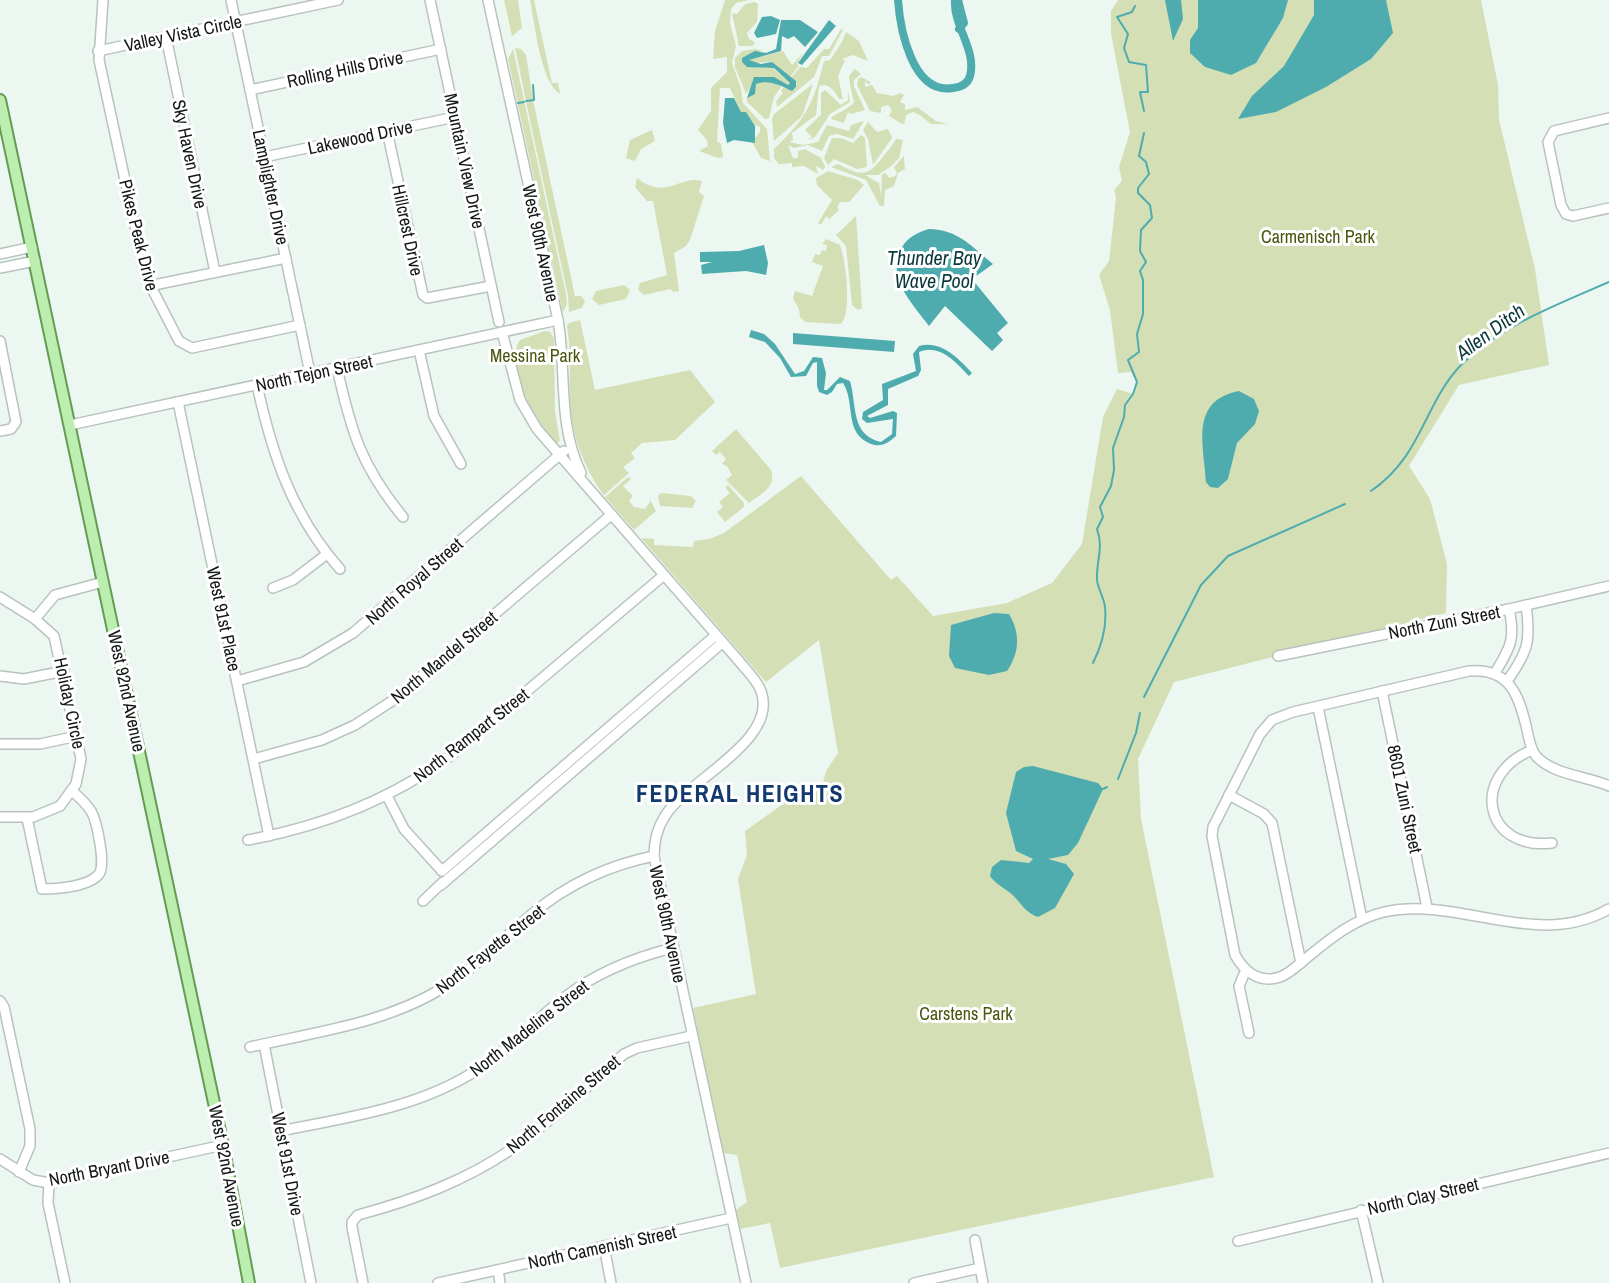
<svg xmlns="http://www.w3.org/2000/svg" width="1609" height="1283" viewBox="0 0 1609 1283" font-family="'Archivo Narrow',sans-serif">
<rect width="100%" height="100%" fill="#edf7f1"/>
<g fill="#d4dfb6">
<polygon points="504,0 518,0 522,28 512,36"/>
<path d="M530,0H534L552,83H558L560,94C540,81 535,24 530,0Z"/>
<polygon points="725,0 749,0 736,3 731,9 730,23 736,46 732,63 741,88 743,103 767,129 770,161 761,158 752,142 760,132 760,127 753,124 746,112 741,112 730,88 720,88 717,141 721,144 723,157 718,158 699,151 708,146 707,140 698,130 711,111 711,88 727,72 727,57 713,59 715,31"/>
<polygon points="1118,0 1481,0 1498,85 1499,120 1535,269 1549,365 1459,385 1409,466 1430,499 1447,564 1446,613 1174,682 1138,759 1141,819 1214,1177 780,1268 770,1223 740,1229 736,1210 747,1202 737,1155 723,1153 693,1008 756,994 738,879 747,855 745,831 797,794 822,787 826,771 838,753 819,640 766,682 641,538 654,539 654,545 693,547 694,541 709,539 724,533 801,476 891,580 897,576 933,616 1007,603 1052,583 1082,544 1103,417 1117,389 1133,394 1137,382 1131,372 1118,373 1110,310 1099,275 1109,261 1116,198 1114,190 1122,181 1119,167 1130,132 1111,34 1111,11"/>
<polygon points="755,2 758,4 757,22 747,33 749,39 755,42 753,46 739,46 732,13 737,14 745,4"/>
<polygon points="841,29 843,30 829,56 822,56 814,77 777,107 776,101 783,93 781,91 784,87 794,90 797,84 790,79 800,67 807,68 824,49 829,49"/>
<path d="M846,32L859,41L868,61L853,55L842,59L845,60L838,76L843,99H839C835,91 829,83 819,86L816,115L792,133L793,140L789,142L803,145L818,142L827,125L849,131L851,125L864,121L853,139L837,134L829,136L822,151L808,145L794,148L788,145L793,158H798V151L805,149L821,158L825,167L823,170L816,166L818,174L804,166L792,167V163L779,164L774,158V149C805,120 814,103 824,61L830,60L842,42Z"/>
<polygon points="515,48 521,49 526,55 533,99 526,101"/>
<polygon points="513,49 566,294 567,304 563,313 508,59"/>
<path d="M756,49L763,51L753,53L744,64L760,68H773L790,83L788,85C777,80 766,71 754,82C751,85 749,91 746,94L735,67V58L742,51Z"/>
<polygon points="783,51 792,65 803,53 797,64 799,66 789,78 772,62 751,63 749,60"/>
<path d="M855,69L861,74L854,80V86L865,110L851,114L848,112L844,123L831,119L832,117C864,98 852,110 849,76Z"/>
<polygon points="861,77 870,82 870,84 868,84 865,81 865,87 872,85 877,93 893,96 900,93 904,95 900,102 905,104 905,110 917,107 936,121 948,124 931,124 920,115 913,112 906,115 904,124 902,124 889,116 892,110 888,105 881,107 881,113 870,111 857,85 858,79"/>
<polygon points="760,81 770,81 782,86 774,97 769,118 765,119 747,102 747,98 755,93 756,83"/>
<polygon points="813,84 802,116 774,141 772,120 774,114"/>
<polygon points="825,90 841,105 848,100 848,91 850,102 830,114 815,137 806,141 812,137 805,130 821,115 821,93"/>
<polygon points="533,100 575,296 581,296 585,301 582,308 569,312 568,296 526,102"/>
<polygon points="868,122 877,132 888,129 892,138 873,165 868,139 863,130"/>
<polygon points="652,130 655,141 641,149 635,161 626,158 630,140"/>
<polygon points="861,135 865,138 867,167 857,169 834,159 828,165 824,158 832,138 841,138 853,143"/>
<path d="M896,139L903,140L899,158L890,167L878,175H865L879,183L881,196L882,174L886,173L889,178L895,176L897,173L894,167L904,156L905,169L898,173L894,186L885,190L884,206H880L866,180L831,167L838,164C863,177 868,177 885,154C889,149 893,145 896,139Z"/>
<polygon points="828,171 858,180 864,185 849,202 840,202 837,208 839,210 829,219 826,216 821,225 818,223 832,200 817,185 816,178"/>
<path d="M637,178C665,201 680,175 702,181L699,192L704,196L690,240L686,246L674,253L679,291L674,292L670,289L644,295L638,290L640,283L667,275L653,201H647L635,187Z"/>
<polygon points="856,216 862,308 858,310 852,305 846,246 836,235"/>
<path d="M826,239L840,245C846,260 852,312 841,324L805,322L800,317L799,309L793,298L795,291L812,296L823,266L812,262L815,254L820,255L822,250L826,251L827,245L822,244Z"/>
<polygon points="624,285 630,290 626,299 599,305 592,299 596,291"/>
<path d="M580,320L595,390L690,370L715,402L675,440L642,443L631,453L635,458L623,467L629,473L604,495C583,467 570,431 570,396C569,372 571,350 567,326L569,323Z"/>
<path d="M545,331L550,332L554,338L555,412L560,441L557,443C537,424 502,366 520,340Z"/>
<path d="M736,429L771,470C777,487 761,494 749,503L726,480L732,475L727,466L722,464L726,459L720,452L716,455L712,451Z"/>
<polygon points="628,477 631,479 623,486 633,496 629,501 634,507 645,509 650,502 649,498 656,511 634,530 605,497"/>
<polygon points="728,485 744,503 744,507 725,522 717,512 723,507 719,502 730,493 725,487"/>
<polygon points="661,493 691,496 696,501 692,508 660,506 658,496"/>
</g>
<g fill="#4eacaf">
<polygon points="1165,0 1181,0 1183,19 1173,41"/>
<polygon points="1198,0 1288,0 1283,18 1256,63 1231,75 1205,67 1190,53 1190,40 1198,28"/>
<polygon points="1314,0 1386,0 1393,33 1371,59 1326,87 1276,112 1238,119 1252,96 1284,66 1314,15"/>
<polygon points="771,16 780,20 776,34 757,38 754,33 762,17"/>
<path d="M781,20H800L818,32L805,47L794,36L788,39L782,36L781,51L749,60L761,64L772,62L796,81V87L792,91C780,85 768,79 756,84L755,94L747,98L754,77H774L788,85L790,83L774,68L747,67L742,62V58L755,51L766,53L776,49Z"/>
<polygon points="829,20 836,26 802,65 798,63"/>
<polygon points="725,98 734,98 741,112 746,112 755,126 755,143 734,140 727,143 723,123"/>
<path d="M929,229C959,230 971,246 993,264L972,279L1008,323L997,333L1003,340L992,351L945,306L929,326C912,303 885,277 902,247C908,237 918,232 929,229Z"/>
<polygon points="764,245 768,263 766,275 746,271 702,274 701,265 712,262 700,262 700,252 739,251"/>
<path d="M751,330L764,334L775,344L795,374L804,371L813,357L822,358L826,373L824,390H827L840,377L850,381C857,404 850,435 881,442L892,434L893,419L867,423L862,419L863,412L883,400L882,384L916,371L913,354L919,346C941,340 958,358 972,373L969,376C956,362 939,343 919,352L921,370L918,376L888,389V405L867,416L870,418L893,411L897,413L896,436C889,442 882,448 871,444C843,433 856,403 843,383L837,384L832,392L827,395L819,392L817,386V362L813,363L806,376L791,377L780,358L765,342L749,337Z"/>
<polygon points="793,333 895,341 894,352 793,344"/>
<path d="M1239,391L1254,399L1259,411L1255,424L1237,443L1228,479L1218,488L1210,487L1206,482C1204,444 1189,401 1239,391Z"/>
<path d="M994,613L1009,614C1021,634 1019,653 1007,671L989,675L955,668L949,656L951,625Z"/>
<path d="M1033,766L1098,783L1103,789L1078,843L1068,855L1048,859L1066,864L1074,874L1055,908L1038,917C1023,912 1020,900 1009,892C1001,886 996,884 990,876L992,867L1001,860L1029,863L1033,859L1016,851L1006,813L1016,772L1024,767Z"/>
</g>
<g fill="none" stroke-linecap="round" stroke-linejoin="round">
<g stroke="#4eacaf" stroke-width="2">
<polyline points="1135,6 1132,12 1117,17 1128,34 1124,48 1129,62 1146,65 1148,92 1140,92 1144,111"/>
<polyline points="526,101 534,100 533,85"/>
<polyline points="518,103 524,102"/>
<path d="M1371,491C1423,455 1423,405 1461,365C1501,325 1559,304 1609,282"/>
<path d="M1093,663C1101,647 1107,626 1105,607C1104,598 1098,589 1097,580C1096,561 1104,548 1097,529L1103,517L1100,507L1111,486L1114,470L1113,448L1124,417L1125,405L1133,394L1137,382L1128,360L1139,352L1137,334L1143,314V280L1140,271L1146,262L1140,251L1141,230L1152,218L1150,205L1138,193V188L1149,174L1146,162L1139,156L1144,133"/>
<polyline points="1144,697 1201,585 1228,556 1345,504"/>
<polyline points="1118,779 1136,733 1140,713"/>
<polyline points="1103,789 1107,787"/>
</g>
<g stroke="#4eacaf" stroke-width="8">
<path d="M898,0C900,28 912,95 953,88C961,87 968,84 970,76C977,50 953,26 955,0"/>
<polyline points="958,0 964,23 959,29"/>
</g>
<defs>
<g id="minor">
<polyline points="103,0 99,60 146,277 179,341 192,348 300,325"/>
<polyline points="231,0 310,373"/>
<polyline points="430,0 499,322"/>
<path d="M488,0L558,320C567,372 557,423 581,473"/>
<polyline points="166,37 215,272"/>
<polyline points="98,51 338,0"/>
<polyline points="250,90 441,49"/>
<polyline points="1609,118 1554,131 1548,142 1561,205 1566,214 1573,216 1609,208"/>
<polyline points="387,131 423,295 427,298 491,286"/>
<polyline points="264,157 455,117"/>
<polyline points="0,254 32,247"/>
<polyline points="0,268 35,261"/>
<polyline points="149,286 286,258"/>
<path d="M502,332L520,400L537,429L739,661C746,670 757,680 761,691C779,741 688,779 665,816C657,828 654,842 654,856L746,1283"/>
<polyline points="0,341 16,422 11,429 0,431"/>
<polyline points="419,350 434,416 461,464"/>
<path d="M337,368C351,431 361,466 403,517"/>
<path d="M257,385C272,454 292,515 340,569"/>
<polyline points="178,402 269,836"/>
<polyline points="70,425 558,320"/>
<polyline points="273,588 293,580 327,554"/>
<polyline points="0,597 35,619 54,636 81,759 76,784 60,806 33,817 0,817"/>
<polyline points="35,619 55,595 103,582"/>
<polyline points="1278,656 1509,609 1609,586"/>
<path d="M1495,673C1510,648 1516,639 1509,609"/>
<polyline points="0,676 24,679 64,671"/>
<polyline points="237,681 304,662 353,633 564,451"/>
<path d="M1507,681C1528,652 1531,641 1526,605"/>
<polyline points="1382,691 1427,907"/>
<polyline points="1318,707 1362,919"/>
<polyline points="0,744 40,744 77,736"/>
<path d="M1532,750C1469,776 1484,851 1552,843"/>
<polyline points="254,759 322,740 355,725 395,699 611,515"/>
<path d="M1609,786C1587,776 1553,775 1536,756C1530,748 1529,739 1527,730C1519,695 1510,668 1469,671L1293,712L1272,720L1260,734L1213,827L1212,836L1235,955C1244,971 1259,984 1280,977C1291,973 1300,963 1309,956C1332,937 1355,919 1384,912C1459,895 1536,951 1609,909"/>
<polyline points="1229,795 1264,814 1272,823 1301,963"/>
<polyline points="387,796 404,829 442,871"/>
<path d="M27,818L42,889C56,889 89,887 99,874C106,865 97,821 91,811C86,803 79,797 72,791"/>
<path d="M248,840C324,826 392,800 454,753L664,575"/>
<polyline points="442,871 716,635"/>
<polyline points="441,885 722,643"/>
<polyline points="423,901 443,882"/>
<polyline points="1245,972 1239,986 1249,1033"/>
<polyline points="0,1001 4,1007 30,1129 30,1146 19,1172"/>
<polyline points="264,1044 311,1283"/>
<path d="M250,1047C315,1032 383,1024 441,989C475,969 502,939 532,914C568,884 609,865 654,856"/>
<path d="M281,1131C349,1117 418,1108 477,1070C509,1050 535,1020 565,997C597,972 633,958 672,948"/>
<polyline points="0,1159 33,1180 49,1183 223,1145"/>
<polyline points="49,1183 48,1203 65,1283"/>
<polyline points="1361,1210 1378,1283"/>
<polyline points="975,1240 983,1283"/>
<polyline points="1238,1241 1609,1153"/>
<polyline points="604,1246 611,1283"/>
<polyline points="498,1270 500,1283"/>
<path d="M363,1283L352,1227V1222L358,1215C414,1200 468,1180 516,1146C554,1119 589,1085 624,1054L637,1048L691,1036"/>
<polyline points="438,1283 731,1218"/>
<polyline points="914,1283 980,1268"/>
</g>
<polyline id="major" points="0,100 223,1145 249,1283"/>
</defs>
<use href="#minor" stroke="#b9c3bd" stroke-width="12"/>
<use href="#major" stroke="#649c57" stroke-width="14"/>
<use href="#minor" stroke="#fff" stroke-width="9"/>
<use href="#major" stroke="#bcefaf" stroke-width="10"/>
</g>
<g text-anchor="middle" dominant-baseline="central" stroke-width="6" stroke-linejoin="round" paint-order="stroke">
<g font-size="18" fill="#131715" stroke="#fff">
<text transform="translate(183 33) rotate(-12)">Valley Vista Circle</text>
<text transform="translate(345 69) rotate(-12)">Rolling Hills Drive</text>
<text transform="translate(360 137) rotate(-12)">Lakewood Drive</text>
<text transform="translate(190 154) rotate(78)">Sky Haven Drive</text>
<text transform="translate(465 161) rotate(78)">Mountain View Drive</text>
<text transform="translate(271 187) rotate(78)">Lamplighter Drive</text>
<text transform="translate(408 230) rotate(78)">Hillcrest Drive</text>
<text transform="translate(139 235) rotate(76)">Pikes Peak Drive</text>
<text transform="translate(541 243) rotate(78)">West 90th Avenue</text>
<text transform="translate(314 373) rotate(-12)">North Tejon Street</text>
<text transform="translate(414 581) rotate(-41)">North Royal Street</text>
<text transform="translate(224 619) rotate(78)">West 91st Place</text>
<text transform="translate(1444 622) rotate(-11)">North Zuni Street</text>
<text transform="translate(444 657) rotate(-40)">North Mandel Street</text>
<text transform="translate(127 691) rotate(78)">West 92nd Avenue</text>
<text transform="translate(70 703) rotate(78)">Holiday Circle</text>
<text transform="translate(471 735) rotate(-38)">North Rampart Street</text>
<text transform="translate(1405 799) rotate(78)">8601 Zuni Street</text>
<text transform="translate(668 924) rotate(78)">West 90th Avenue</text>
<text transform="translate(490 949) rotate(-38)">North Fayette Street</text>
<text transform="translate(529 1028) rotate(-38)">North Madeline Street</text>
<text transform="translate(563 1104) rotate(-40)">North Fontaine Street</text>
<text transform="translate(288 1164) rotate(79)">West 91st Drive</text>
<text transform="translate(227 1166) rotate(79)">West 92nd Avenue</text>
<text transform="translate(109 1168) rotate(-11)">North Bryant Drive</text>
<text transform="translate(1423 1196) rotate(-13)">North Clay Street</text>
<text transform="translate(602 1247) rotate(-12)">North Camenish Street</text>
</g>
<g font-size="18" fill="#49560d" stroke="#fff">
<text x="1318" y="236">Carmenisch Park</text>
<text x="535" y="355">Messina Park</text>
<text x="966" y="1013">Carstens Park</text>
</g>
<g font-size="20" font-style="italic" fill="#0a383a" stroke="#fff">
<text x="934" y="257">Thunder Bay<tspan x="934" dy="23">Wave Pool</tspan></text>
<text transform="translate(1490 331) rotate(-36)">Allen Ditch</text>
</g>
<g font-size="24" font-weight="bold" letter-spacing="1.5" fill="#123a6e" stroke="#fff">
<text x="740" y="793">FEDERAL HEIGHTS</text>
</g>
</g>
</svg>
